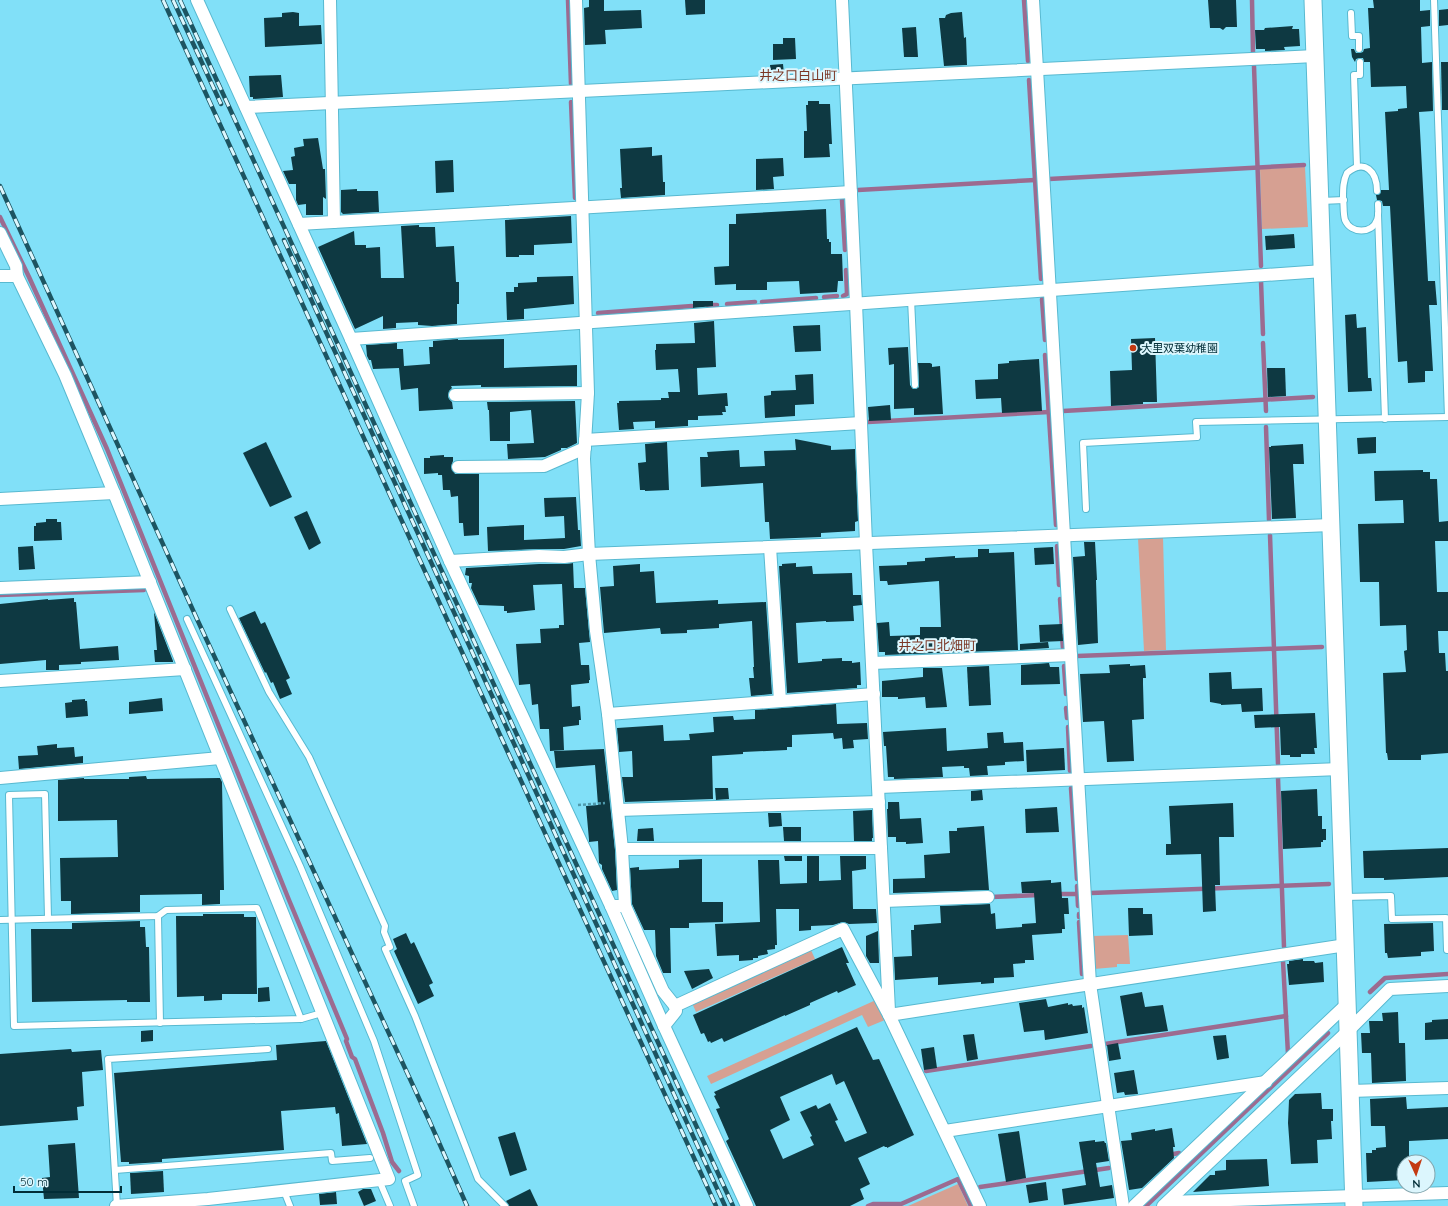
<svg xmlns="http://www.w3.org/2000/svg" width="1448" height="1206" viewBox="0 0 1448 1206" font-family="Quicksand,'Noto Sans JP',sans-serif">
<rect width="100%" height="100%" fill="#81e0f8"/>
<g fill="#d6a092">
<polygon points="1305,167 1308,227 1262,229 1260,169"/>
<polygon points="1163,537 1166,650 1144,651 1138,538"/>
<polygon points="1128,935 1130,964 1117,964 1117,967 1094,969 1092,936"/>
<polygon points="811,950 815,959 696,1012 692,1003"/>
<polygon points="876,1000 885,1020 868,1027 862,1015 711,1084 707,1076"/>
<polygon points="958,1184 968,1206 908,1206"/>
</g>
<g fill="none" stroke-linecap="round" stroke-linejoin="round">
<g stroke="#9c6b90" stroke-width="4.5">
<polyline points="568,0 571,84"/>
<polyline points="1024,0 1028,61"/>
<polyline points="1252,0 1253,52"/>
<polyline points="1254,66 1261,266"/>
<polyline points="1029,80 1041,279"/>
<polyline points="571,102 575,198"/>
<polyline points="1049,179 1304,165"/>
<polyline points="858,190 1035,180"/>
<polyline points="842,200 845,250"/>
<polyline points="0,217 29,277 107,449 289,900 347,1039 346,1041 352,1057 355,1059 383,1133 392,1162 399,1171"/>
<polyline points="1261,281 1263,334"/>
<polyline points="843,296 847,294 846,270"/>
<polyline points="824,297 837,296"/>
<polyline points="1042,299 1045,340"/>
<polyline points="762,302 816,298"/>
<polyline points="727,304 755,302"/>
<polyline points="708,305 717,305"/>
<polyline points="598,313 692,306"/>
<polyline points="1263,343 1266,411"/>
<polyline points="1045,355 1056,525"/>
<polyline points="1063,411 1313,397"/>
<polyline points="868,422 1049,412"/>
<polyline points="1266,427 1269,520"/>
<polyline points="1270,535 1278,764"/>
<polyline points="1057,546 1059,585"/>
<polyline points="0,595 144,590"/>
<polyline points="1060,599 1062,628"/>
<polyline points="1062,636 1063,648"/>
<polyline points="1077,656 1322,647"/>
<polyline points="1064,666 1066,694"/>
<polyline points="1066,708 1067,718"/>
<polyline points="1068,727 1070,771"/>
<polyline points="1278,778 1284,947"/>
<polyline points="1071,788 1077,879"/>
<polyline points="1077,886 1078,906"/>
<polyline points="1091,893 1329,884"/>
<polyline points="1057,894 1077,894"/>
<polyline points="991,897 1039,895"/>
<polyline points="1079,914 1079,917"/>
<polyline points="1079,922 1082,974"/>
<polyline points="1283,961 1288,1054"/>
<polyline points="1370,992 1385,978 1448,974"/>
<polyline points="1105,1044 1286,1016"/>
<polyline points="926,1071 1091,1046"/>
<polyline points="1168,1155 1179,1153"/>
<polyline points="980,1187 1109,1168"/>
<polyline points="868,1206 873,1204 901,1204 958,1179 971,1206"/>
<polyline points="1146,1206 1328,1033"/>
</g>
</g>
<g fill="#0e3942" fill-rule="evenodd">
<polygon points="589,0 604,0 604,11 641,10 642,28 605,30 606,44 585,45 584,8 589,7"/>
<polygon points="685,0 705,0 705,14 686,15"/>
<polygon points="1208,0 1236,0 1237,27 1226,27 1223,30 1220,28 1210,28"/>
<polygon points="1373,0 1420,0 1420,11 1430,10 1430,26 1421,27 1422,63 1432,62 1433,111 1419,112 1428,281 1435,281 1437,305 1429,305 1433,371 1425,371 1425,382 1408,383 1407,361 1398,362 1390,206 1383,206 1382,201 1377,200 1376,195 1380,194 1381,190 1389,190 1385,112 1398,111 1398,109 1407,108 1406,86 1371,87 1370,62 1364,62 1363,58 1360,58 1356,59 1355,62 1352,57 1351,49 1354,49 1356,53 1359,53 1363,52 1364,49 1370,48 1368,8 1374,8"/>
<polygon points="1448,9 1448,25 1439,26 1439,10"/>
<polygon points="293,12 299,13 299,26 321,25 322,44 265,47 264,18 282,17 282,13"/>
<polygon points="962,12 964,38 966,37 967,65 944,66 939,18 945,18 946,15 951,13"/>
<polygon points="1293,26 1292,29 1299,29 1300,46 1284,47 1285,50 1265,51 1265,49 1256,49 1255,30 1264,30 1265,28"/>
<polygon points="916,27 918,57 904,57 902,28"/>
<polygon points="783,38 795,38 796,59 773,60 773,44 783,44"/>
<polygon points="1441,62 1448,62 1448,110 1442,110"/>
<polygon points="783,64 784,74 771,74 770,65"/>
<polygon points="281,75 283,97 253,99 253,97 250,97 249,76"/>
<polygon points="808,101 819,101 819,104 830,104 832,144 829,144 830,157 804,158 804,131 807,131 806,105 808,105"/>
<polygon points="318,138 323,169 325,169 326,199 323,197 323,215 306,215 306,204 298,205 296,200 296,184 289,184 283,171 293,170 291,157 295,156 294,148 304,146 303,139"/>
<polygon points="652,147 652,156 662,155 663,182 665,182 665,195 621,198 620,188 622,188 620,149"/>
<polygon points="783,158 784,176 773,177 774,189 756,190 756,159"/>
<polygon points="453,160 454,192 436,193 435,161"/>
<polygon points="357,189 357,191 378,191 379,212 343,214 341,212 341,190"/>
<polygon points="826,209 827,239 829,239 829,242 831,242 831,254 842,254 843,281 838,281 837,292 800,294 799,281 767,282 767,290 736,290 736,284 715,285 714,267 729,266 729,224 736,224 736,214"/>
<polygon points="571,216 572,243 534,245 534,255 519,255 519,257 506,257 505,220"/>
<polygon points="419,225 419,227 435,227 436,247 454,246 456,282 459,282 459,304 457,304 457,324 432,326 418,325 418,322 396,323 396,328 383,329 383,316 355,329 318,247 354,231 355,245 366,245 366,248 380,247 381,278 404,278 401,226"/>
<polygon points="1294,234 1295,248 1266,250 1265,236"/>
<polygon points="573,276 574,304 524,309 524,319 507,320 506,292 514,292 514,287 518,287 518,283 537,282 537,277"/>
<polygon points="693,301 713,301 713,306 693,308"/>
<polygon points="1356,314 1357,328 1366,327 1368,378 1371,378 1372,391 1348,392 1345,315"/>
<polygon points="714,321 716,367 697,368 698,395 727,393 728,406 725,406 726,412 722,412 723,415 698,416 698,420 688,420 688,426 655,428 655,421 633,422 634,429 619,430 617,403 619,403 619,401 661,400 661,398 669,398 668,392 680,392 678,369 656,370 655,350 656,350 656,344 695,343 694,323"/>
<polygon points="820,325 821,351 795,352 793,326"/>
<polygon points="1155,338 1157,402 1143,402 1143,404 1111,406 1110,371 1132,370 1131,339"/>
<polygon points="458,339 458,340 504,339 504,368 577,365 577,386 481,387 481,385 451,386 452,388 449,391 448,396 449,399 452,402 453,409 419,411 418,388 401,390 399,368 373,369 371,360 369,360 367,356 366,345 397,343 397,349 403,349 404,366 430,364 429,347 433,347 433,341"/>
<polygon points="908,347 910,385 913,389 916,389 919,387 918,363 930,363 932,364 932,367 940,366 943,414 914,415 914,408 894,409 894,364 889,365 888,348"/>
<polygon points="1039,359 1042,411 1002,413 1001,398 976,399 975,380 998,379 998,364 1009,363 1009,361"/>
<polygon points="1267,368 1285,368 1286,396 1268,397"/>
<polygon points="813,374 814,404 795,405 795,416 765,418 764,396 771,395 771,391 796,390 795,375"/>
<polygon points="575,401 577,443 567,448 561,448 561,450 545,457 508,459 507,444 534,443 531,410 510,412 510,441 490,441 489,410 488,410 487,402"/>
<polygon points="890,405 891,420 869,421 868,407"/>
<polygon points="1376,437 1376,453 1358,454 1357,438"/>
<polygon points="795,439 831,446 831,450 855,449 858,521 855,522 855,531 821,533 821,537 770,539 769,522 765,522 763,483 701,487 700,457 708,457 707,452 739,450 740,467 765,466 764,451 796,450"/>
<polygon points="266,442 292,497 270,507 243,453"/>
<polygon points="667,442 669,490 645,491 645,490 640,490 638,463 646,462 645,444"/>
<polygon points="1303,444 1304,464 1293,464 1296,518 1272,519 1269,447 1271,447 1271,446"/>
<polygon points="444,455 444,457 453,457 453,461 451,467 455,474 479,474 479,535 464,536 463,523 459,523 458,496 451,497 450,490 443,490 442,475 438,475 438,473 424,474 424,458 430,458 430,456"/>
<polygon points="1423,470 1423,472 1430,472 1430,479 1437,479 1439,522 1448,521 1448,541 1435,541 1437,592 1448,592 1448,631 1438,631 1439,653 1445,653 1446,671 1448,671 1448,753 1421,755 1421,760 1388,760 1387,753 1386,753 1383,673 1406,672 1404,651 1407,650 1406,625 1380,626 1379,582 1360,582 1358,524 1404,523 1403,500 1375,501 1374,471"/>
<polygon points="576,497 578,530 580,530 581,546 564,549 539,549 488,551 487,527 524,525 524,540 565,538 564,516 545,517 544,498"/>
<polygon points="307,511 321,543 309,550 294,517"/>
<polygon points="46,519 57,519 57,522 61,522 62,540 34,541 34,526 36,526 36,523 46,522"/>
<polygon points="1084,542 1095,542 1097,580 1096,580 1098,643 1078,645 1073,557 1085,556"/>
<polygon points="33,546 35,569 19,570 18,547"/>
<polygon points="1053,547 1054,564 1035,565 1034,548"/>
<polygon points="978,549 989,549 989,553 1014,552 1018,650 885,655 885,652 879,652 877,623 889,622 890,636 920,635 920,627 941,627 939,581 888,585 887,581 880,581 879,566 907,565 907,562 925,561 925,558 955,556 955,558 978,557"/>
<polygon points="573,563 574,588 585,588 590,642 579,643 581,665 589,665 590,680 589,680 589,683 571,685 572,707 580,706 581,720 579,720 579,725 563,727 564,750 550,751 549,729 540,729 538,704 532,705 530,684 519,685 516,644 541,643 540,629 559,628 559,625 564,625 562,584 533,585 535,610 507,613 507,611 504,611 504,606 479,605 471,588 472,583 469,583 469,576 465,575 466,568 539,564 564,564"/>
<polygon points="796,563 796,567 812,566 813,574 852,573 853,595 861,595 862,605 853,606 854,621 826,622 826,621 796,623 798,663 822,661 822,659 842,658 842,661 852,661 852,663 860,662 861,685 857,685 857,688 787,693 779,566 782,566 782,564"/>
<polygon points="640,564 640,572 654,571 656,603 718,600 718,604 766,602 772,694 751,696 749,678 754,678 753,667 754,667 752,621 719,624 719,628 687,630 687,633 661,634 660,628 604,633 600,587 614,586 613,566"/>
<polygon points="74,598 74,602 76,602 80,649 118,646 119,660 81,662 81,664 59,665 59,670 46,670 46,660 0,664 0,604 48,599 48,600"/>
<polygon points="255,611 261,624 265,622 290,678 286,680 292,694 280,699 273,682 271,683 266,672 265,673 239,618"/>
<polygon points="154,612 173,661 173,662 155,662 154,650 157,650"/>
<polygon points="1062,624 1063,641 1040,642 1039,625"/>
<polygon points="1048,642 1049,648 1020,650 1020,644"/>
<polygon points="1049,663 1050,667 1059,667 1060,684 1021,685 1021,665"/>
<polygon points="1130,664 1130,666 1145,665 1146,678 1143,678 1143,684 1144,719 1132,720 1134,761 1107,762 1104,721 1083,722 1080,674 1110,673 1109,665"/>
<polygon points="989,666 991,705 969,706 967,667"/>
<polygon points="923,668 942,668 947,707 926,708 925,697 898,699 898,697 882,697 882,681 923,677"/>
<polygon points="1231,672 1232,689 1262,688 1263,711 1242,712 1241,704 1221,705 1221,704 1210,702 1209,673"/>
<polygon points="162,698 163,711 129,714 129,702"/>
<polygon points="85,699 85,701 87,701 88,716 66,718 65,703 72,702 72,700"/>
<polygon points="836,704 837,724 867,723 868,739 853,740 854,748 843,749 842,738 834,739 833,733 792,735 792,747 787,747 787,750 743,752 743,754 712,756 713,799 625,802 622,777 633,777 632,751 619,752 617,728 663,725 664,741 690,740 689,734 714,732 713,717 733,716 734,720 755,719 755,710"/>
<polygon points="1315,713 1317,748 1314,748 1315,754 1301,754 1301,757 1290,757 1290,755 1281,755 1280,727 1255,728 1254,715"/>
<polygon points="946,728 947,751 988,748 987,733 1003,732 1004,743 1023,742 1024,761 1005,762 1005,765 987,766 988,775 970,776 969,768 964,768 964,766 942,767 943,777 894,779 894,777 888,777 886,746 884,746 883,732"/>
<polygon points="57,744 57,748 74,747 75,757 83,756 83,763 19,769 18,756 38,755 37,746"/>
<polygon points="1064,748 1065,770 1027,772 1026,750"/>
<polygon points="604,749 615,850 617,890 612,891 602,869 602,865 599,863 598,841 589,842 589,840 586,806 598,805 595,765 556,768 554,751"/>
<polygon points="146,776 147,779 220,778 222,782 224,890 220,890 220,904 202,905 202,894 140,895 140,912 71,914 71,901 61,901 60,858 118,857 117,820 58,821 58,780 84,778 84,779 129,779 129,777"/>
<polygon points="715,788 728,788 729,799 716,800"/>
<polygon points="1317,789 1318,816 1322,816 1322,829 1326,829 1326,840 1323,840 1323,842 1321,842 1321,847 1283,849 1281,791"/>
<polygon points="982,790 983,800 971,801 971,791"/>
<polygon points="888,802 899,802 900,819 921,818 923,843 906,844 906,842 896,842 896,837 888,837 887,809 888,809"/>
<polygon points="1233,803 1234,837 1219,837 1220,885 1215,885 1216,911 1203,912 1201,854 1166,855 1166,844 1171,844 1169,806"/>
<polygon points="1057,807 1059,832 1026,833 1025,809"/>
<polygon points="872,810 873,838 872,838 872,841 854,841 853,811"/>
<polygon points="768,813 781,813 782,826 769,827"/>
<polygon points="984,826 989,890 893,893 893,879 925,878 924,855 950,853 949,831 957,831 957,828"/>
<polygon points="783,827 801,827 801,841 784,841"/>
<polygon points="653,828 654,841 637,841 638,829"/>
<polygon points="1448,848 1448,877 1384,880 1384,878 1364,878 1363,851"/>
<polygon points="784,856 802,856 802,861 785,861"/>
<polygon points="807,856 819,856 819,881 841,880 840,856 866,856 866,869 852,871 853,909 876,909 877,923 849,924 843,922 833,925 811,926 811,930 799,931 799,909 776,909 777,945 775,945 775,949 767,950 768,954 758,956 758,958 753,958 753,960 739,961 739,955 717,956 715,924 760,922 758,860 779,860 780,884 807,883"/>
<polygon points="702,859 702,902 723,902 723,922 689,923 689,928 670,928 671,973 663,973 656,956 655,930 644,930 632,904 630,868 639,867 639,870 679,868 679,860"/>
<polygon points="1051,880 1051,883 1061,882 1062,898 1068,898 1069,914 1064,914 1065,929 1062,929 1062,933 1032,935 1034,960 1025,960 1025,963 1013,964 1014,977 994,978 994,983 981,984 981,982 938,985 938,977 895,980 894,957 912,956 911,930 914,930 914,925 941,923 940,906 990,904 991,914 995,913 996,929 1022,927 1022,924 1036,923 1034,893 1022,893 1021,882"/>
<polygon points="1128,908 1143,908 1143,914 1152,914 1153,935 1129,936"/>
<polygon points="203,914 244,914 244,917 256,917 257,994 222,994 222,1000 204,1001 204,996 177,997 176,916 203,916"/>
<polygon points="140,921 140,927 145,927 146,947 149,947 150,1002 127,1002 127,1000 32,1002 31,929 72,929 72,923"/>
<polygon points="1433,923 1434,951 1421,952 1421,956 1388,958 1387,953 1385,953 1384,924"/>
<polygon points="878,931 879,963 870,963 866,956 866,936"/>
<polygon points="406,933 411,944 414,942 433,983 429,985 434,996 418,1004 394,951 397,949 393,939"/>
<polygon points="842,947 849,963 846,963 856,985 838,993 837,991 810,1003 810,1005 785,1016 785,1015 724,1042 722,1038 711,1043 710,1041 708,1042 704,1033 701,1034 693,1015"/>
<polygon points="1303,959 1303,961 1314,961 1315,963 1323,962 1324,982 1289,985 1287,964 1289,964 1289,961"/>
<polygon points="709,969 713,978 692,989 684,971"/>
<polygon points="269,987 270,1001 258,1002 258,988"/>
<polygon points="1142,992 1145,1007 1163,1005 1168,1031 1127,1036 1120,996"/>
<polygon points="1046,999 1048,1007 1068,1003 1068,1005 1072,1004 1073,1006 1082,1005 1082,1008 1084,1007 1088,1033 1045,1040 1044,1030 1024,1032 1019,1003"/>
<polygon points="1398,1012 1399,1043 1405,1043 1406,1081 1372,1083 1371,1053 1362,1053 1361,1033 1370,1033 1369,1021 1383,1021 1382,1013"/>
<polygon points="1448,1019 1448,1039 1425,1040 1425,1023 1432,1022 1432,1020"/>
<path d="M857,1027L873,1060L879,1059L914,1135L887,1148V1147H885L884,1146L858,1158L870,1184L860,1189L864,1199L850,1206H756L726,1141L729,1139L716,1109L720,1108L714,1096L716,1095L714,1092ZM832,1074L836,1085L844,1081L867,1133L845,1142L835,1121L838,1120L830,1103L818,1109L816,1105L800,1112L812,1136L810,1137L814,1145L783,1159L770,1130L790,1120L780,1097Z"/>
<polygon points="153,1030 153,1041 141,1042 141,1031"/>
<polygon points="974,1034 978,1059 967,1061 963,1035"/>
<polygon points="1226,1035 1229,1058 1217,1060 1213,1036"/>
<polygon points="326,1041 367,1144 342,1146 339,1113 336,1114 335,1107 281,1111 284,1150 162,1159 162,1162 129,1164 129,1162 121,1162 114,1073 277,1060 276,1045"/>
<polygon points="1118,1043 1121,1059 1109,1061 1107,1045"/>
<polygon points="934,1047 937,1068 924,1070 921,1049"/>
<polygon points="71,1049 72,1052 101,1050 103,1070 82,1072 84,1106 77,1107 78,1120 0,1126 0,1054"/>
<polygon points="1134,1070 1138,1094 1125,1095 1124,1092 1117,1093 1114,1073"/>
<polygon points="1321,1093 1322,1109 1333,1109 1333,1121 1331,1121 1332,1139 1317,1140 1318,1163 1291,1164 1288,1123 1289,1100 1295,1094"/>
<polygon points="1406,1097 1407,1109 1448,1107 1448,1139 1409,1141 1409,1162 1404,1162 1404,1180 1367,1182 1366,1153 1372,1153 1372,1150 1376,1150 1376,1148 1386,1147 1385,1126 1371,1126 1370,1099"/>
<polygon points="1172,1128 1175,1147 1173,1147 1174,1158 1142,1188 1129,1190 1121,1141 1132,1140 1131,1133 1155,1129 1155,1131"/>
<polygon points="1019,1131 1026,1178 1006,1182 998,1134"/>
<polygon points="515,1132 527,1170 510,1176 498,1137"/>
<polygon points="1095,1140 1095,1142 1104,1141 1105,1143 1106,1143 1109,1161 1096,1163 1100,1187 1112,1185 1114,1198 1064,1205 1062,1189 1086,1185 1079,1142"/>
<polygon points="75,1143 79,1198 44,1199 42,1178 50,1177 48,1145"/>
<polygon points="1267,1159 1269,1186 1193,1192 1210,1175 1215,1175 1215,1171 1226,1170 1226,1160"/>
<polygon points="163,1171 164,1192 131,1194 130,1173"/>
<polygon points="1046,1182 1048,1200 1029,1203 1026,1185"/>
<polygon points="363,1189 371,1189 376,1201 364,1206 358,1192"/>
<polygon points="530,1189 538,1206 509,1206 506,1201"/>
<polygon points="336,1192 337,1204 320,1205 319,1194"/>
</g>
<g fill="none" stroke-linecap="round" stroke-linejoin="round">
<defs>
<g id="lane">
<polyline points="1434,0 1448,417"/>
<polyline points="1351,13 1352,36 1359,36 1359,49"/>
<polyline points="1357,167 1354,75 1360,75 1360,62"/>
<path d="M1377,191C1377,172 1365,158 1347,173C1343,181 1343,189 1343,198C1344,205 1343,213 1345,220C1351,234 1372,234 1377,220C1379,215 1378,209 1378,204"/>
<polyline points="1321,201 1344,200"/>
<polyline points="1378,214 1385,419"/>
<polyline points="911,299 915,385"/>
<polyline points="1086,509 1083,443 1197,437 1196,422 1448,417"/>
<polyline points="230,609 269,692 309,757 385,926 384,932 390,947 385,949 415,1016 478,1179 505,1206"/>
<polyline points="187,619 300,866 374,1041 418,1175 405,1181 414,1206"/>
<polyline points="1344,897 1391,896 1392,919 1446,918 1447,950 1448,950"/>
<polyline points="158,916 160,1023"/>
<polyline points="48,918 45,794 9,795 14,1026 301,1019 322,1013"/>
<polyline points="0,920 158,916 166,910 257,908 301,1019"/>
<polyline points="115,1170 331,1153 332,1161 370,1158"/>
<polyline points="379,1180 390,1206"/>
<polyline points="284,1191 290,1206"/>
<polyline points="117,1206 108,1059 268,1049"/>
</g>
<g id="street">
<polyline points="197,0 351,339 450,561 611,906 625,906"/>
<polyline points="330,0 334,222"/>
<polyline points="576,0 588,393 584,459 589,554 596,631 608,714 622,849 625,906 663,991 675,1006 843,929 889,1015 980,1206"/>
<polyline points="842,0 856,303 866,543 889,1011"/>
<polyline points="1033,0 1090,984 1123,1206"/>
<polyline points="246,107 1315,56"/>
<polyline points="299,224 851,192"/>
<polyline points="0,233 16,266 17,276 0,276"/>
<polyline points="17,276 65,375 114,493 389,1179 208,1199 116,1206"/>
<polyline points="351,339 1323,271"/>
<polyline points="455,395 588,393"/>
<polyline points="585,440 861,423"/>
<polyline points="458,467 544,466 585,448"/>
<polyline points="0,499 114,493"/>
<polyline points="770,547 780,701"/>
<polyline points="450,561 539,556 564,557 589,554 1331,525"/>
<polyline points="0,588 150,582"/>
<polyline points="872,663 1071,655"/>
<polyline points="0,681 185,669"/>
<polyline points="608,714 874,694"/>
<polyline points="0,778 220,758"/>
<polyline points="879,787 1340,769"/>
<polyline points="618,810 879,802"/>
<polyline points="622,849 881,848"/>
<polyline points="884,901 988,897"/>
<polyline points="611,906 664,1026"/>
<polyline points="675,1006 676,1011 664,1026 747,1206"/>
<polyline points="889,1015 1346,945"/>
<polyline points="1350,1091 1448,1088"/>
<polyline points="945,1131 1266,1082"/>
<polyline points="1168,1202 1448,1193"/>
<polyline points="1134,1206 1347,1004"/>
<polyline points="1163,1206 1348,1031 1390,989 1448,986"/>
</g>
<polyline id="secondary" points="1313,0 1354,1206"/>
</defs>
<use href="#lane" stroke="#58b9d0" stroke-width="8"/>
<use href="#street" stroke="#58b9d0" stroke-width="14"/>
<use href="#secondary" stroke="#58b9d0" stroke-width="19"/>
<polyline stroke="#4f9aad" stroke-width="2.5" stroke-dasharray="3 2" stroke-linecap="butt" points="578,805 605,803"/>
<use href="#lane" stroke="#fff" stroke-width="6"/>
<use href="#street" stroke="#fff" stroke-width="12"/>
<use href="#secondary" stroke="#fff" stroke-width="17"/>
<defs>
<g id="rail">
<polyline points="163,0 716,1206"/>
<polyline points="173,0 221,104"/>
<polyline points="180,0 733,1206"/>
<polyline points="0,186 197,619 429,1120 467,1206"/>
<polyline points="284,240 725,1206"/>
</g>
</defs>
<use href="#rail" stroke="#1d5461" stroke-width="4.5"/>
<use href="#rail" stroke="#dcf6fd" stroke-width="3" stroke-dasharray="9" stroke-linecap="butt"/>
</g>
<circle fill="#c33a12" stroke="#dcf6fd" stroke-width="1.5" cx="1133" cy="348" r="4"/>
<g text-anchor="middle" dominant-baseline="central" stroke-width="4" stroke-linejoin="round" paint-order="stroke">
<g font-size="11" fill="#012d37" stroke="#dcf6fd" text-anchor="start">
<text x="1141" y="348">大里双葉幼稚園</text>
</g>
<g font-size="13" fill="#7b3725" stroke="#dcf6fd">
<text x="798" y="75">井之口白山町</text>
<text x="937" y="645">井之口北畑町</text>
</g>
</g>
<g transform="translate(1416 1174) rotate(177)"><circle r="19" fill="#dcf6fd" stroke="#84a6ae"/>
<path d="M0-3L7 15L0 10L-7 15Z" fill="#c33a12"/>
<text y="-6" font-size="11" font-weight="bold" text-anchor="middle" fill="#012d37">N</text>
</g>
<path d="M14 1186v6h107v-6" fill="none" stroke="#012d37" stroke-width="2"/>
<text x="20" y="1186" font-size="12" fill="#012d37" stroke="#dcf6fd" stroke-width="3" paint-order="stroke">50 m</text>
</svg>
